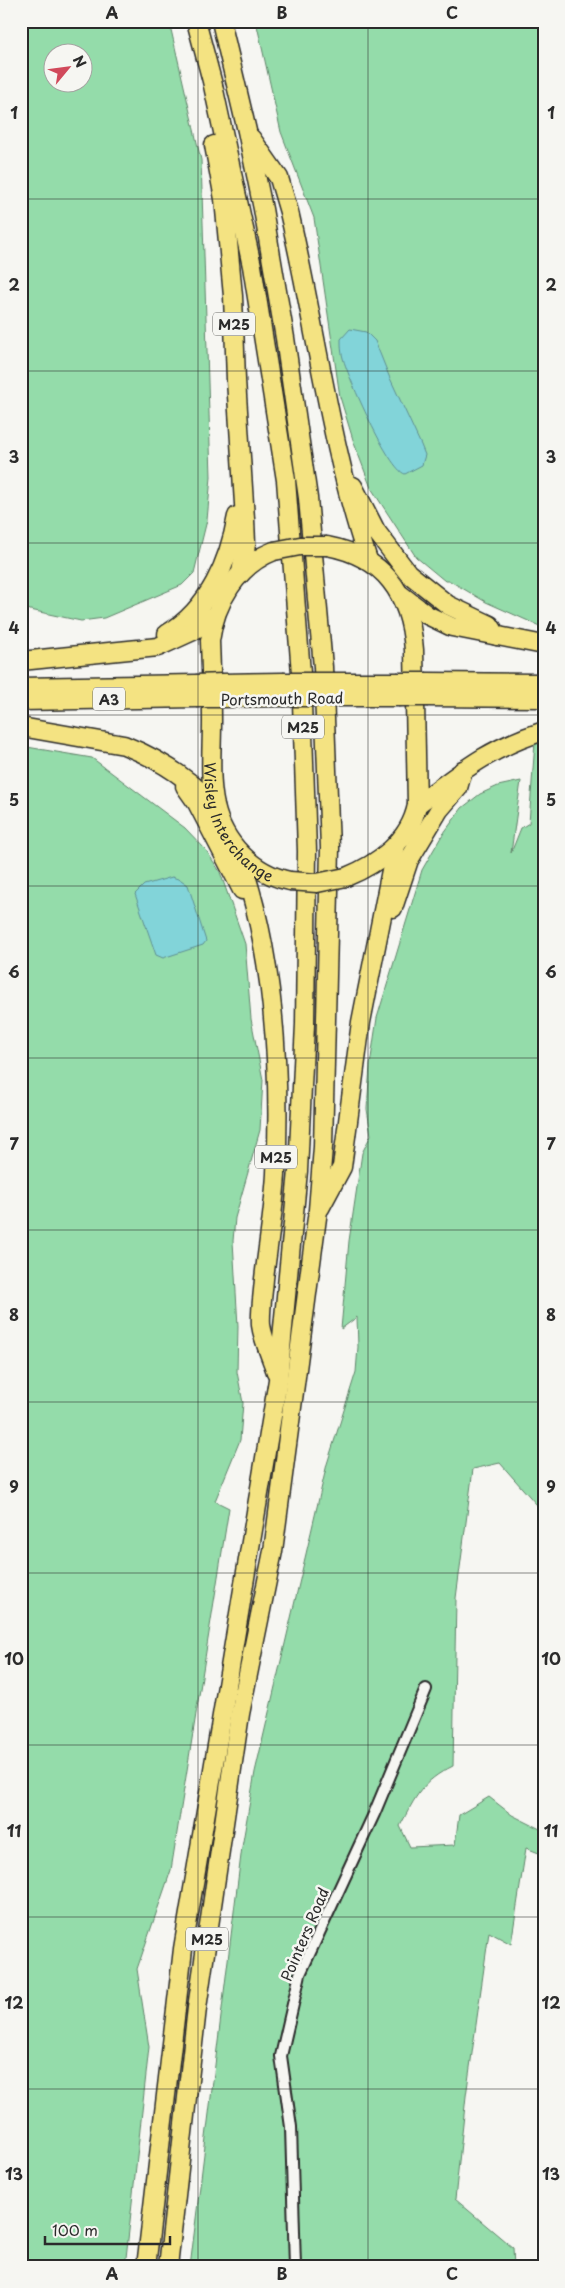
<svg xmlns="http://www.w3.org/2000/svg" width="565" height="2288" viewBox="0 0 565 2288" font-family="'Playpen Sans',sans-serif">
<rect width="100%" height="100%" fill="#f6f6f2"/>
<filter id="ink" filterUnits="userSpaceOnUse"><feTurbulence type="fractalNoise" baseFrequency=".02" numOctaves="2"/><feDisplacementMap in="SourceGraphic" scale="10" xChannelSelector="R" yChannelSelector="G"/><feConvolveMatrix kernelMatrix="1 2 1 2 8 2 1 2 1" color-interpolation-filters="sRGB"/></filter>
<g filter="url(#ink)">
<g fill="#94dcaa" stroke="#60846a" fill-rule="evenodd">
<path d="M21,21H169L201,160L211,477L207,520L194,573L182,585L104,618L81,621L21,608ZM52,52H82V82H52Z"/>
<polygon points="256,21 544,21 544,628 486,602 450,581 445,581 416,557 371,488 354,443 340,397 314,218 281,132"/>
<path d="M544,741V1513L500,1463L473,1469L456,1598L453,1766C422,1781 416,1796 400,1826L410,1847L455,1845L459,1815L489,1797L512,1815L544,1831V1855L526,1848L511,1944L489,1932L466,2096L455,2199L513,2248L514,2267H190L242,1847L255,1772L327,1464L356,1372L358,1347L357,1317L341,1329L349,1241L362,1153L371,1135L367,1109L370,1065L377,1018L422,870L441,837L462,808L480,794L498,786L521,781L511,853L521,828L529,823L535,742Z"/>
<polygon points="21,746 92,758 185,828 206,850 220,872 245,944 251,1019 263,1080 260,1130 235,1218 233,1241 238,1326 237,1372 243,1403 240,1440 215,1501 229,1508 171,1870 137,1969 149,2047 125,2267 21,2267"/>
</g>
<g fill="#82d4d9" stroke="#5f9093">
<path d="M350,329L366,332L375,341L389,376L421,445L425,455L422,465L405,474C389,470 348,377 343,358C341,352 341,346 341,339Z"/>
<polygon points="172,877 181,880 188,885 206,941 203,945 163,958 156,955 135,894 144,885"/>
</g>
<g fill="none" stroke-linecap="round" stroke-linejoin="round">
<defs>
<polyline id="street" points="295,2267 291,2127 281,2056 300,1974 374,1814 426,1689"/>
<g id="highway">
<path d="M251,138L279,178L289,212C316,327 330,447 368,560"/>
<polyline points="214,145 224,199 233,296 236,380 245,519 246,544 241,573"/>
<polyline points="353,486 376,531 408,573 448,605 490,625 497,636"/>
<path d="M327,546C385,557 410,594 414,650L417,805C410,841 378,864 346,877"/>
<path id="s1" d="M274,551C237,565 215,603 210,641C211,668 212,695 212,722C212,749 209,779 215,806C223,842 253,874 290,881"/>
<polyline points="401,595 427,615 452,627 544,645"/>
<path d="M167,634C209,609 229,562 237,516"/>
<polyline points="21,661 158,647 193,631 216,614"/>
<polyline points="335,682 397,682"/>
<polyline points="427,682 544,683"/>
<polyline points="223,683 283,682"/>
<polyline points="21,687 196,684"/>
<polyline points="337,697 398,697"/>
<polyline points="428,697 544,698"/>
<polyline points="223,698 283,697"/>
<polyline points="21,701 197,698"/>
<path d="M21,727L124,745C159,759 189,778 215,806"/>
<polyline points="185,786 197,803 242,890"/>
<path d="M417,805C461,772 489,748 544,731"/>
<path d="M238,852C274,950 281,1070 276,1174C274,1209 268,1244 264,1279C263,1294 260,1311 261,1325C263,1340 271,1357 276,1372"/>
<polyline points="393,908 409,860 439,810 458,788 463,770"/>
<polyline points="320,1208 342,1167 361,1022 396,845"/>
<polyline points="146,2267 183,1949 278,1380 298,1171 305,1024 307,851 301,673 286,480 252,266 212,81 196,21"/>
<polyline points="168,2267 197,2008 240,1714 273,1551 318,1210 323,1147 330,848 323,667 308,498 285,338 263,209 247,131 221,21"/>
</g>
</defs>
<use href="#street" stroke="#2b2b2b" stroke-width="14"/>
<use href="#highway" stroke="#2b2b2b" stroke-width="21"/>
<use href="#street" stroke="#f6f6f2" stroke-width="10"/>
<use href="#highway" stroke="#f4e382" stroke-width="18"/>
<defs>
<g id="highway-bridge">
<polyline points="274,551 300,546 327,546"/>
<polyline points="283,682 335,682"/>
<polyline points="397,682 427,682"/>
<polyline points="196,684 223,683"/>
<polyline points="283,697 337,697"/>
<polyline points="398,697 428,697"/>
<polyline points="197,698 223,698"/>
<polyline points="290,881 317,883 346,877"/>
</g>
</defs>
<use href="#highway-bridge" stroke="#2b2b2b" stroke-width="21" stroke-linecap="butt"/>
<use href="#highway-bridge" stroke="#f4e382" stroke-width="18"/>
</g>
</g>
<path fill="none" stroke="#2b2b2b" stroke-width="1" stroke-opacity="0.55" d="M198,21V2267M368,21V2267M21,199H544M21,371H544M21,543H544M21,715H544M21,886H544M21,1058H544M21,1230H544M21,1402H544M21,1573H544M21,1745H544M21,1917H544M21,2089H544"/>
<g text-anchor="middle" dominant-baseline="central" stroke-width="5" stroke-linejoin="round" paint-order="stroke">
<g fill="#f6f6f2" stroke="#686867" stroke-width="1">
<rect x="213" y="312.5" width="42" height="23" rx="4"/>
<rect x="93" y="687.5" width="32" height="23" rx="4"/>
<rect x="282" y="715.5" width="42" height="23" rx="4"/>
<rect x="255" y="1145.5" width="42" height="23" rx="4"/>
<rect x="186" y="1927.5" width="42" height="23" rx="4"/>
</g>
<g font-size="14" font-weight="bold" fill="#2b2b2b">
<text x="234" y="324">M25</text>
<text x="109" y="699">A3</text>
<text x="303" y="727">M25</text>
<text x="276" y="1157">M25</text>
<text x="207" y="1939">M25</text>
</g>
<g font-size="15" fill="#2b2b2b" stroke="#f6f6f2">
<text transform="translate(282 698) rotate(-1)">Portsmouth Road</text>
<text stroke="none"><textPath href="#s1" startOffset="306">Wisley Interchange</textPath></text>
<text transform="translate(304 1934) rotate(-67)">Pointers Road</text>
</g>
</g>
<rect width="565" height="2288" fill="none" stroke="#f6f6f2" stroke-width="55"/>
<g transform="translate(68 68) rotate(61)"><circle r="24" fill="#f6f6f2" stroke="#a5a5a2"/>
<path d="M0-4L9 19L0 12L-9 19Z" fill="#d1495b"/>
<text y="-8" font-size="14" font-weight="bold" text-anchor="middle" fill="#2b2b2b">N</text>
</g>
<path d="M45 2236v8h125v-8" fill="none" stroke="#2b2b2b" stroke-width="2.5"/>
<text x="52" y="2236" font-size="15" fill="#2b2b2b" stroke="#f6f6f2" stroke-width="4" paint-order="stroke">100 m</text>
<rect x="28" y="28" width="510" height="2232" fill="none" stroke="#2b2b2b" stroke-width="2"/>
<g font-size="16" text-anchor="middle" font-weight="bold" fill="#2b2b2b">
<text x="112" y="19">A</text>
<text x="282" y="19">B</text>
<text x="452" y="19">C</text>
<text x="14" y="119">1</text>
<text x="551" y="119">1</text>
<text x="14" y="291">2</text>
<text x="551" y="291">2</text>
<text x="14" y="463">3</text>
<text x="551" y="463">3</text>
<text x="14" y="634">4</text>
<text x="551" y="634">4</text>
<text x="14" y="806">5</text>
<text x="551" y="806">5</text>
<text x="14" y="978">6</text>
<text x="551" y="978">6</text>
<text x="14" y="1150">7</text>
<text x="551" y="1150">7</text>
<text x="14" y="1321">8</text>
<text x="551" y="1321">8</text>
<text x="14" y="1493">9</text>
<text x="551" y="1493">9</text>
<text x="14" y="1665">10</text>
<text x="551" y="1665">10</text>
<text x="14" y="1837">11</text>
<text x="551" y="1837">11</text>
<text x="14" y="2009">12</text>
<text x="551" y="2009">12</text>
<text x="14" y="2180">13</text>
<text x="551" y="2180">13</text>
<text x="112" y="2280">A</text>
<text x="282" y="2280">B</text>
<text x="452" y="2280">C</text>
</g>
</svg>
